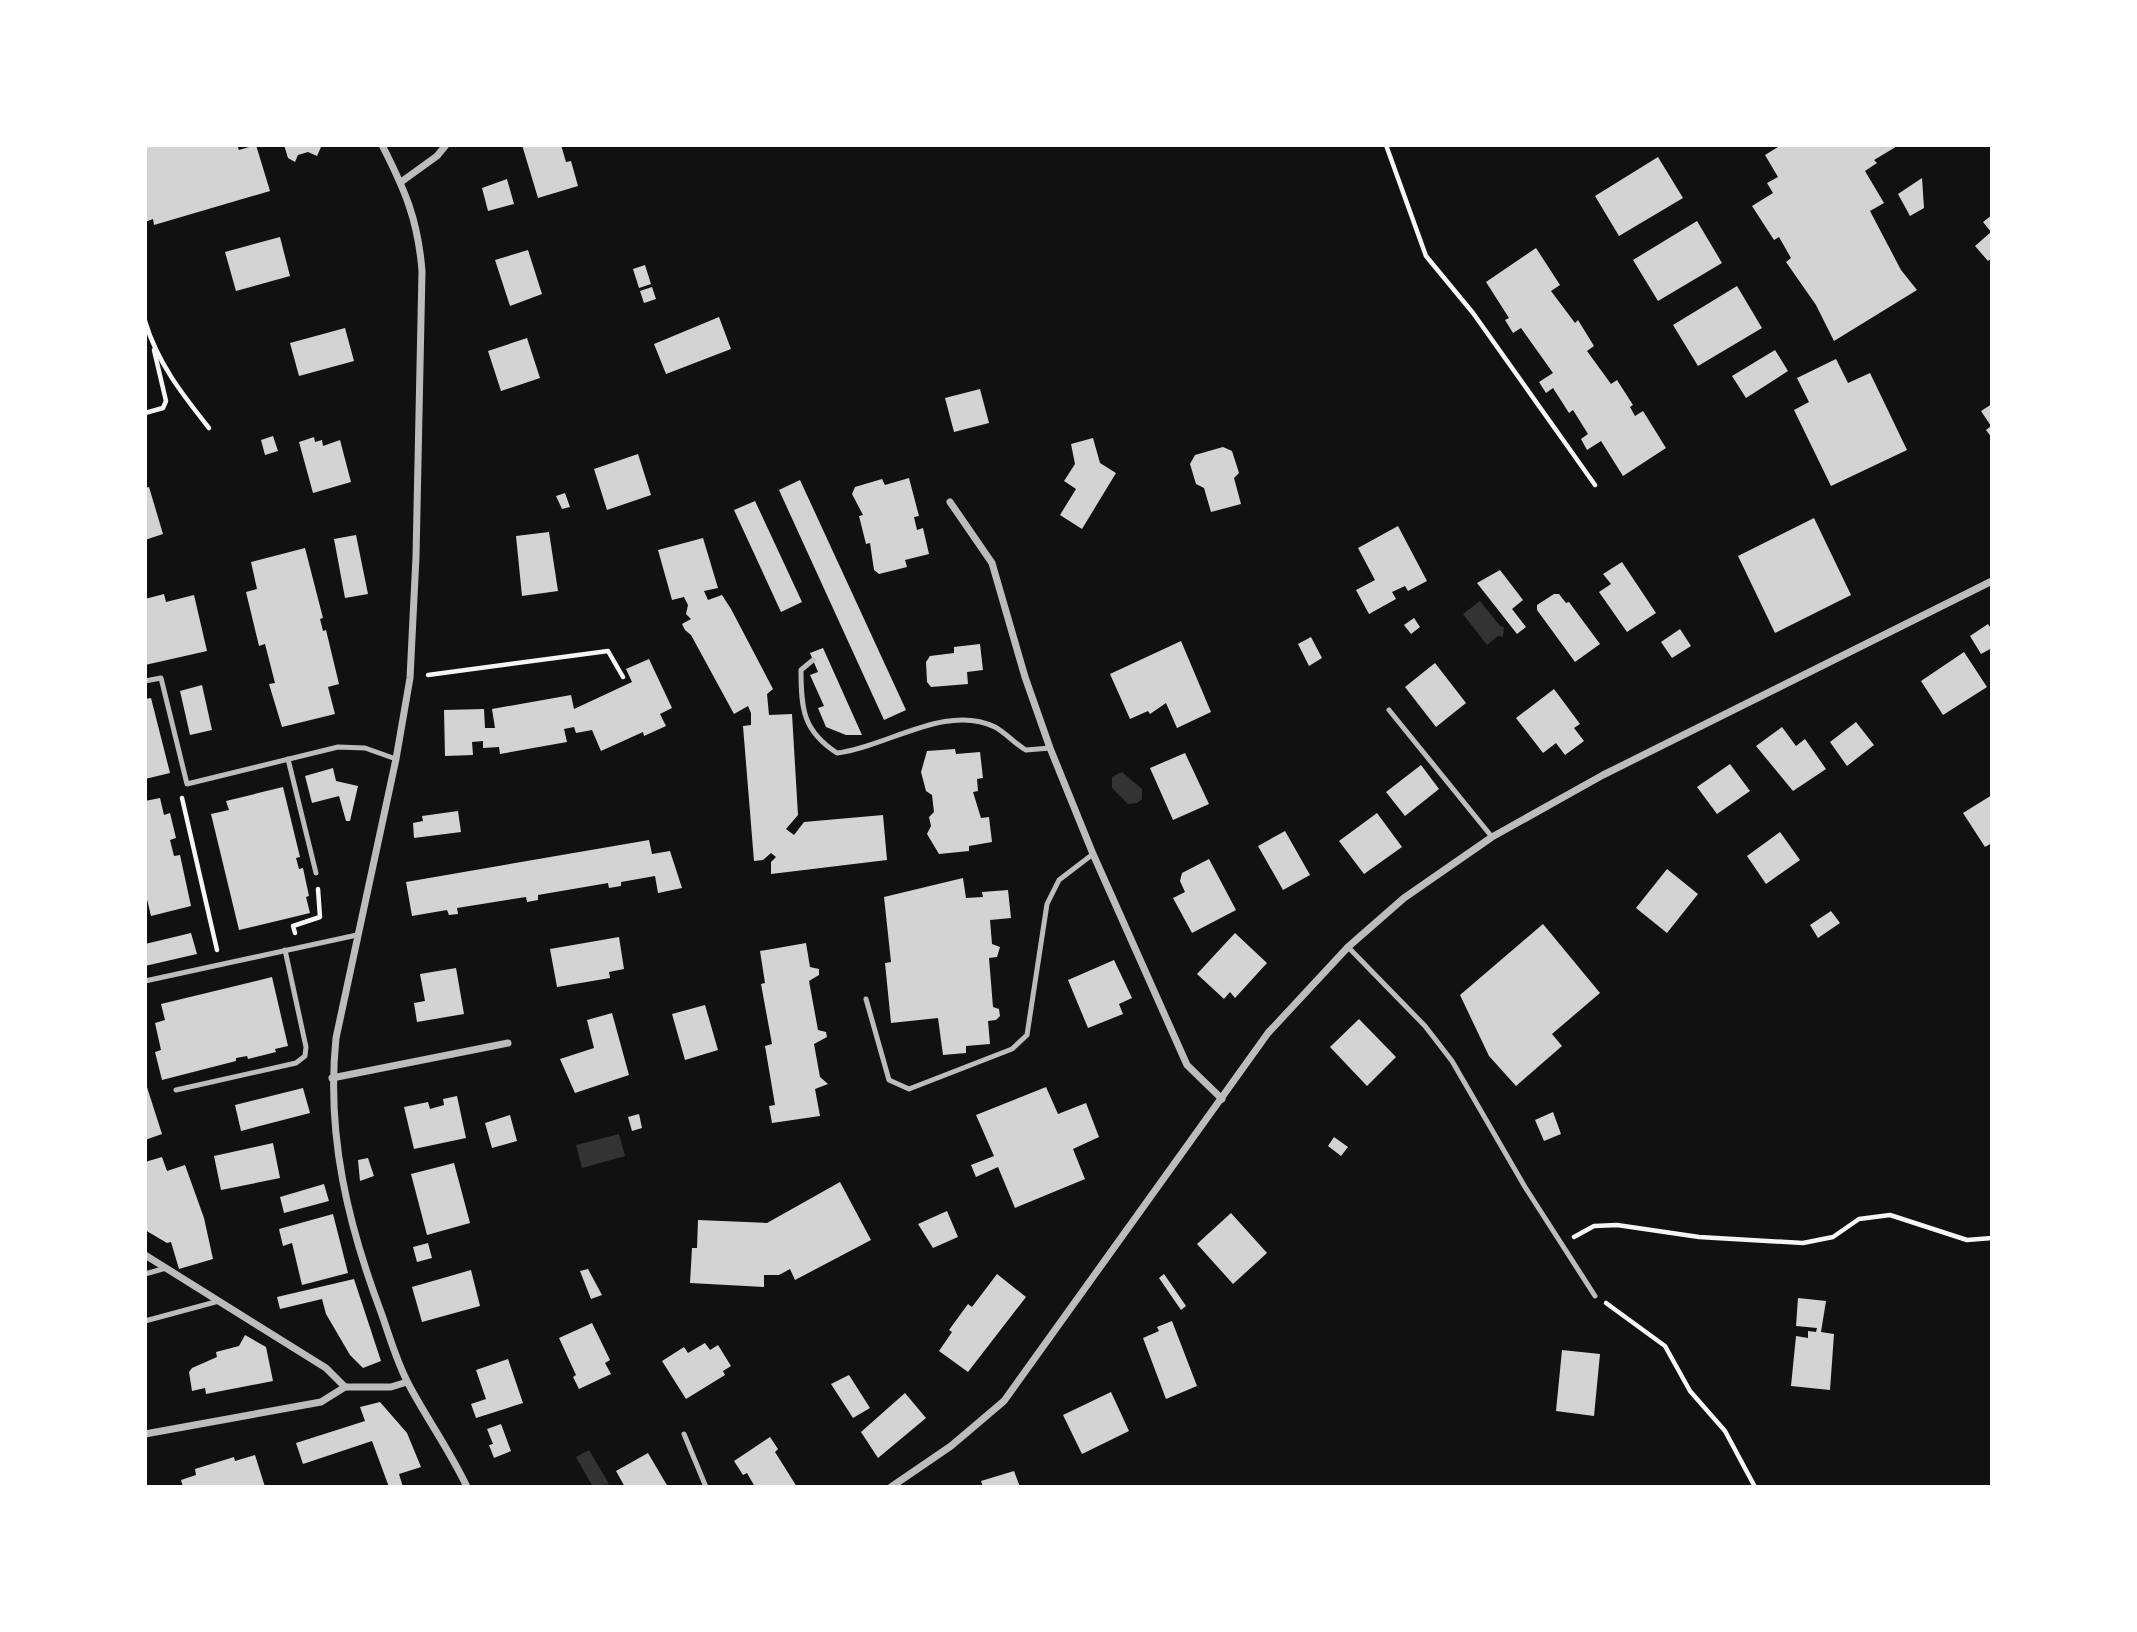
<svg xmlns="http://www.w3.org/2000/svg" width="2137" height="1632" viewBox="0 0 2137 1632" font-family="'Varela Round',sans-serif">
<rect width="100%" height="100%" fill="#111"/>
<g fill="#333">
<polygon points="1480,601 1500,626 1504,627 1503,637 1498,636 1487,645 1463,614"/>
<polygon points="1122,772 1142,789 1142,799 1137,803 1128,804 1112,788 1112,777"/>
<polygon points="619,1134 625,1156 582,1168 576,1145"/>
<polygon points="589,1450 609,1484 593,1487 576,1457"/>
</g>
<g fill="#d3d3d3">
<polygon points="145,145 237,145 239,150 256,145 270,191 154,225 153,219 145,222"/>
<polygon points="284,145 321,145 321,147 317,156 308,152 298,155 295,162 288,158"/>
<polygon points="522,145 561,145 566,162 571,161 578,186 538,198"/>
<polygon points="1781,145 1899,145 1874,160 1877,163 1865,171 1884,203 1870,211 1901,270 1917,290 1834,341 1816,305 1786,262 1791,258 1779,237 1774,240 1752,206 1773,193 1767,183 1778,177 1765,155"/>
<polygon points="1658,157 1683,198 1619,236 1595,196"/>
<polygon points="1922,178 1924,208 1910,216 1898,194"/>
<polygon points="507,179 514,204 488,211 482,188"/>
<polygon points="1992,215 1992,258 1988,261 1975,246 1991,232 1983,222"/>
<polygon points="1697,221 1722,263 1658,301 1633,260"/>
<polygon points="280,237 290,276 236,291 225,252"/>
<polygon points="1536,248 1560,285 1551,291 1575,323 1578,320 1594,346 1587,351 1611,384 1617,380 1633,405 1630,407 1635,416 1643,411 1666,448 1623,476 1601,441 1587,450 1581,439 1588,434 1573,410 1569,413 1553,388 1546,393 1539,382 1553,373 1521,328 1513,333 1505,320 1509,318 1486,282"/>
<polygon points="528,250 542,294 510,306 495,260"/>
<polygon points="645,265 651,284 639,288 633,269"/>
<polygon points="1737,286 1762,328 1698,366 1673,325"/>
<polygon points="652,287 656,299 644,303 640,291"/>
<polygon points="719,317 731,349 666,374 654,344"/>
<polygon points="345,328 354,361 299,376 290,343"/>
<polygon points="527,338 540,378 501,391 488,351"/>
<polygon points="1775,350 1788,371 1746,398 1732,376"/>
<polygon points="1836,359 1848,383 1870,373 1907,450 1831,486 1794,410 1809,402 1797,378"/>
<polygon points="980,389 989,423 954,432 945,398"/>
<polygon points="1992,404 1992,438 1986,430 1991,426 1981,411"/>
<polygon points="273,436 278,451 265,455 261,440"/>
<polygon points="314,437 315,442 322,440 323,446 340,440 351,482 313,493 299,442"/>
<polygon points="1093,438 1100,463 1116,473 1082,529 1060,515 1076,489 1064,481 1075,464 1071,444"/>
<polygon points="1223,447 1232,451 1239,473 1234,478 1241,504 1211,512 1204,488 1196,484 1190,464 1195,455"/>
<polygon points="638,454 651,495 607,510 594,469"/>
<polygon points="909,478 919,516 914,517 917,530 923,528 929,554 905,560 907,567 879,574 874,570 870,543 866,544 859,516 863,515 852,494 855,487 882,479 885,485"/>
<polygon points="800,480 906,710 884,720 779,490"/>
<polygon points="149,487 163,534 145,540 145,488"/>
<polygon points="565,493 570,507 562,509 556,496"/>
<polygon points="755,501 802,602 781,612 734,510"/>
<polygon points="1814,518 1851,595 1775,633 1738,556"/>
<polygon points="1398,526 1427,581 1408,591 1405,586 1392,592 1396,599 1369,614 1356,590 1375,580 1358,548"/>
<polygon points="549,532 558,591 522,596 516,536"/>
<polygon points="356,535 368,594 345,598 334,539"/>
<polygon points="703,538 718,588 704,591 708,600 722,595 731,609 773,689 767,694 769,715 792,714 798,815 786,829 794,835 804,822 883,815 887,860 771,874 771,862 776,857 771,853 763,860 754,861 743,726 751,725 751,713 748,706 734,714 691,635 685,630 682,624 691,619 686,614 688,605 684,597 672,600 658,550"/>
<polygon points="305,548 323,618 320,619 323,631 326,630 339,684 328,687 335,714 282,727 269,684 275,683 265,644 259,646 246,592 257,589 251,562"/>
<polygon points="1622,562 1656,613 1627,632 1599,592 1611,584 1603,574"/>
<polygon points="1500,570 1523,600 1512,609 1526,627 1517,634 1477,583"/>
<polygon points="164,594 166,602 194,595 207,651 145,665 145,599"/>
<polygon points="1554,594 1559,594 1566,603 1569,602 1600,644 1575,662 1537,610 1537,605"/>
<polygon points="1414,618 1420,627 1411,634 1404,625"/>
<polygon points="1988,624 1992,630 1992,648 1981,654 1970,636"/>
<polygon points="1680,629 1691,646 1672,658 1661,642"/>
<polygon points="1311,637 1322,658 1309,666 1298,644"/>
<polygon points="1181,641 1211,712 1177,728 1166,703 1150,714 1148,711 1130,719 1110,674"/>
<polygon points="980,644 983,670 967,672 968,684 931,687 927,682 926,662 930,656 954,653 954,647"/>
<polygon points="823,648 862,735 846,735 826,727 818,708 824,706 810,675 818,672 810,653"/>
<polygon points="1964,652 1987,687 1943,715 1921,681"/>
<polygon points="649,659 672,708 660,714 666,726 644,736 643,732 601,751 592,730 576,733 574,727 564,729 567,742 500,754 499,747 483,748 483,741 472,742 473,755 445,756 444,710 484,709 485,728 495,728 492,709 571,695 574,709 632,682 626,669"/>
<polygon points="1435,663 1466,703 1436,727 1405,687"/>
<polygon points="202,685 212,730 190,735 180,691"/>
<polygon points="1554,689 1580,724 1574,728 1584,741 1565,755 1556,743 1543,753 1516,718"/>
<polygon points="151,698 170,773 145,779 145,699"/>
<polygon points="1856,722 1874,745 1847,766 1830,742"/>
<polygon points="1782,727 1796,746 1805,739 1826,769 1793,791 1756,746"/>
<polygon points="955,749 956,754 980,752 983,778 977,779 978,791 973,792 981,818 989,817 992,842 969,846 969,851 939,854 927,834 931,826 929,817 934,812 932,795 926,791 921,772 927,751"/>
<polygon points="1185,753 1209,804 1173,820 1150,768"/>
<polygon points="1730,764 1750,791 1717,814 1697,787"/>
<polygon points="1421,765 1439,789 1405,816 1386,792"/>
<polygon points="333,768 336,781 358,786 350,821 346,821 339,796 312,803 305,776"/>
<polygon points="283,787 300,857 296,858 299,869 303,868 309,896 306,897 310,913 239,930 211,814 229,810 226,801"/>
<polygon points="1992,795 1992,843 1985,847 1963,813"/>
<polygon points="160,798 164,815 170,813 176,838 170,840 174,856 180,855 191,906 151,916 145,891 145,801"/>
<polygon points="458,811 461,832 414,838 413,823 423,821 422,816"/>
<polygon points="1377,813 1402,847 1364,874 1339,841"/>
<polygon points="1285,831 1310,875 1283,890 1258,846"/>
<polygon points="1780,832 1800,860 1766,884 1747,856"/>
<polygon points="649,840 652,854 670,851 682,888 658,893 655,876 621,882 621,886 609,888 608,883 538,895 538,900 527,902 526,897 457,908 458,914 449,915 447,910 412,916 406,882"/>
<polygon points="1209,859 1236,910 1192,933 1173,898 1185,892 1180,881 1182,873"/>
<polygon points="1667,869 1698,894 1667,933 1636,908"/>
<polygon points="963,878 966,898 983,897 982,892 1008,890 1011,918 990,920 992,944 1000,947 997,957 989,958 993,1007 999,1009 1000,1016 996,1020 988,1021 990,1044 966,1046 966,1053 943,1055 938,1018 891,1023 885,963 891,962 884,897"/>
<polygon points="1831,911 1840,923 1818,938 1810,925"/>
<polygon points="1543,924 1600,993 1552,1034 1562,1046 1516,1086 1489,1056 1460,995"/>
<polygon points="191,933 197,954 145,966 145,944"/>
<polygon points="1235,933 1267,963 1235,998 1230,992 1224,999 1197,974"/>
<polygon points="619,937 624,969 609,972 610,978 557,987 550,949"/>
<polygon points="806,943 810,967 819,969 819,975 809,981 818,1030 826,1032 827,1037 814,1044 820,1077 828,1084 815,1089 820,1116 772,1123 769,1106 775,1105 765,1046 772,1044 761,984 765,983 760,951"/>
<polygon points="1114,960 1132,998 1119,1004 1123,1014 1088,1028 1068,980"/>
<polygon points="456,968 464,1014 417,1022 414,1003 425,1001 420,974"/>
<polygon points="272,977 288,1046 275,1049 276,1052 248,1059 247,1056 236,1058 236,1061 162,1080 155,1052 161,1050 155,1023 165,1020 161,1004"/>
<polygon points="705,1005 718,1050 685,1060 672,1014"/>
<polygon points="612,1013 629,1075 575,1093 560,1059 594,1048 587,1020"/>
<polygon points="1359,1019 1396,1057 1367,1086 1330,1047"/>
<polygon points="145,1081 162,1134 145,1140"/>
<polygon points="1046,1087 1058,1114 1086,1103 1099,1137 1073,1149 1085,1179 1015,1208 998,1167 976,1177 971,1165 994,1156 976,1115"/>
<polygon points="303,1088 310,1113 241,1131 235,1105"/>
<polygon points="457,1096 466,1138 414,1149 404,1107 428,1102 430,1109 444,1105 443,1099"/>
<polygon points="1553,1112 1561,1134 1544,1141 1535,1120"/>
<polygon points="639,1114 642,1128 632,1131 628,1117"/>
<polygon points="510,1115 517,1141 492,1148 485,1123"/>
<polygon points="1334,1137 1348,1147 1341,1156 1328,1146"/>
<polygon points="273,1143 280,1178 221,1190 214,1156"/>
<polygon points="162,1157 167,1171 185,1165 204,1218 213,1259 179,1269 171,1242 167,1243 145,1230 145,1162"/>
<polygon points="368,1158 374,1176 360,1181 358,1160"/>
<polygon points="454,1163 470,1223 427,1235 411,1174"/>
<polygon points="840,1182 871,1240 795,1280 790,1269 779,1275 764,1275 764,1287 690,1283 692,1248 697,1248 698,1220 767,1223"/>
<polygon points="324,1184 329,1201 284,1213 280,1197"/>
<polygon points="947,1211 958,1237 933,1248 918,1224"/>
<polygon points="1231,1213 1267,1253 1233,1284 1197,1244"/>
<polygon points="333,1214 348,1273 302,1285 292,1243 283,1246 279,1229"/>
<polygon points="428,1243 432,1258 417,1262 413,1247"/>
<polygon points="588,1269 602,1295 591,1299 580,1271"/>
<polygon points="471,1270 480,1306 422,1322 412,1287"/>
<polygon points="997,1274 1026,1297 968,1372 939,1351 952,1332 949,1330 968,1304 972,1307"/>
<polygon points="1164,1274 1186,1306 1181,1310 1159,1278"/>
<polygon points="354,1279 381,1361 363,1368 350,1355 326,1314 322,1299 280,1309 277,1297"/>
<polygon points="1798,1298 1826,1301 1821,1332 1834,1334 1830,1390 1791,1386 1796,1336 1808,1338 1808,1331 1816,1332 1817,1328 1796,1326"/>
<polygon points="1172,1321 1197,1386 1166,1399 1143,1338 1159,1331 1157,1327"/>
<polygon points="592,1323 610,1360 605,1363 611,1374 579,1389 573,1377 576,1375 559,1338"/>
<polygon points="245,1335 266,1347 273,1381 206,1394 205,1388 192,1391 189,1372 192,1368 217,1357 216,1352 239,1346"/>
<polygon points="705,1343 710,1350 718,1345 731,1366 723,1371 725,1375 686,1399 662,1361 684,1347 688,1353"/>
<polygon points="1562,1350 1600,1354 1594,1416 1556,1411"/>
<polygon points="508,1359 523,1403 476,1418 471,1404 486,1399 476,1370"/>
<polygon points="849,1375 870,1408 853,1418 831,1384"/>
<polygon points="1111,1392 1129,1431 1082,1454 1063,1415"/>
<polygon points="905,1393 926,1418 878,1458 861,1432"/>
<polygon points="380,1402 407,1433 421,1467 399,1474 403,1487 389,1487 372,1441 303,1464 296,1443 365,1421 360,1407"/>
<polygon points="501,1424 511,1451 494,1458 489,1445 493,1444 487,1429"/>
<polygon points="770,1437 778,1449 775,1452 797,1487 755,1487 747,1473 743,1475 734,1461"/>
<polygon points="648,1453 668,1487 625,1487 616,1471"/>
<polygon points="255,1455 265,1487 183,1487 181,1480 196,1475 195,1469 234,1457 235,1461"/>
<polygon points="1014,1471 1020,1487 983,1487 981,1481"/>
</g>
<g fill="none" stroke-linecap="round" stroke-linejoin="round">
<g stroke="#f5f5f5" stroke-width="4.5">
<polyline points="1386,145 1426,256 1473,313 1595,485"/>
<path d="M145,321C157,362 182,394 209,428"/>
<polyline points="145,413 163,408 166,401 154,350"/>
<polyline points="428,675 608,651 623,677"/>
<polyline points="182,798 217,950"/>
<polyline points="295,933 293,926 320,917 318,889"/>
<polyline points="1574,1237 1594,1226 1617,1225 1699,1237 1803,1243 1833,1237 1859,1219 1890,1215 1967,1240 1992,1238"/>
<polyline points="1606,1303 1665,1346 1690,1391 1725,1431 1755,1487"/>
</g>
<g stroke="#bcbcbc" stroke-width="5">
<path d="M813,660L801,670C801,709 803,731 837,753C887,747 946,703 995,727C1006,733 1015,744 1026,750L1050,748"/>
<polyline points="145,681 161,678 187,784 338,747 365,748 396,759"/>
<polyline points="1389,710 1492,837"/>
<polyline points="288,759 316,873"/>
<polyline points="1348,947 1425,1026 1452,1061 1525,1187 1595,1296"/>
<polyline points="145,981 357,935"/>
<polyline points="866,999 889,1080 909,1089 1012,1049 1027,1035 1047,904 1059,880 1093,854"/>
<polyline points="176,1090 296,1063 305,1056 306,1047 285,950"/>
<polyline points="145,1274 166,1268"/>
<polyline points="145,1321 219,1301"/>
<polyline points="684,1434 706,1487"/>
</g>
<g stroke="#bcbcbc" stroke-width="7">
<path d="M382,145C405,190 418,220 422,271L416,557L410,678L396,759L336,1038C326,1135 348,1225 382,1315C390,1338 397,1363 409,1385C427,1419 450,1451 467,1487"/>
<polyline points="401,182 437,156 446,145"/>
<polyline points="950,502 992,563 1025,677 1050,748 1093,854 1187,1065 1222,1099"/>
<polyline points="332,1078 508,1043"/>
<polyline points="145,1255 326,1368 345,1387 391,1387 407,1382"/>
<polyline points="145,1434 321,1402 345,1387"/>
<polyline points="891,1487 951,1446 1004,1401 1268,1033 1348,947 1404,898 1492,837 1603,775 1992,581"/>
</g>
</g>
<rect width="2137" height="1632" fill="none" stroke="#ffffff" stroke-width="294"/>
</svg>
